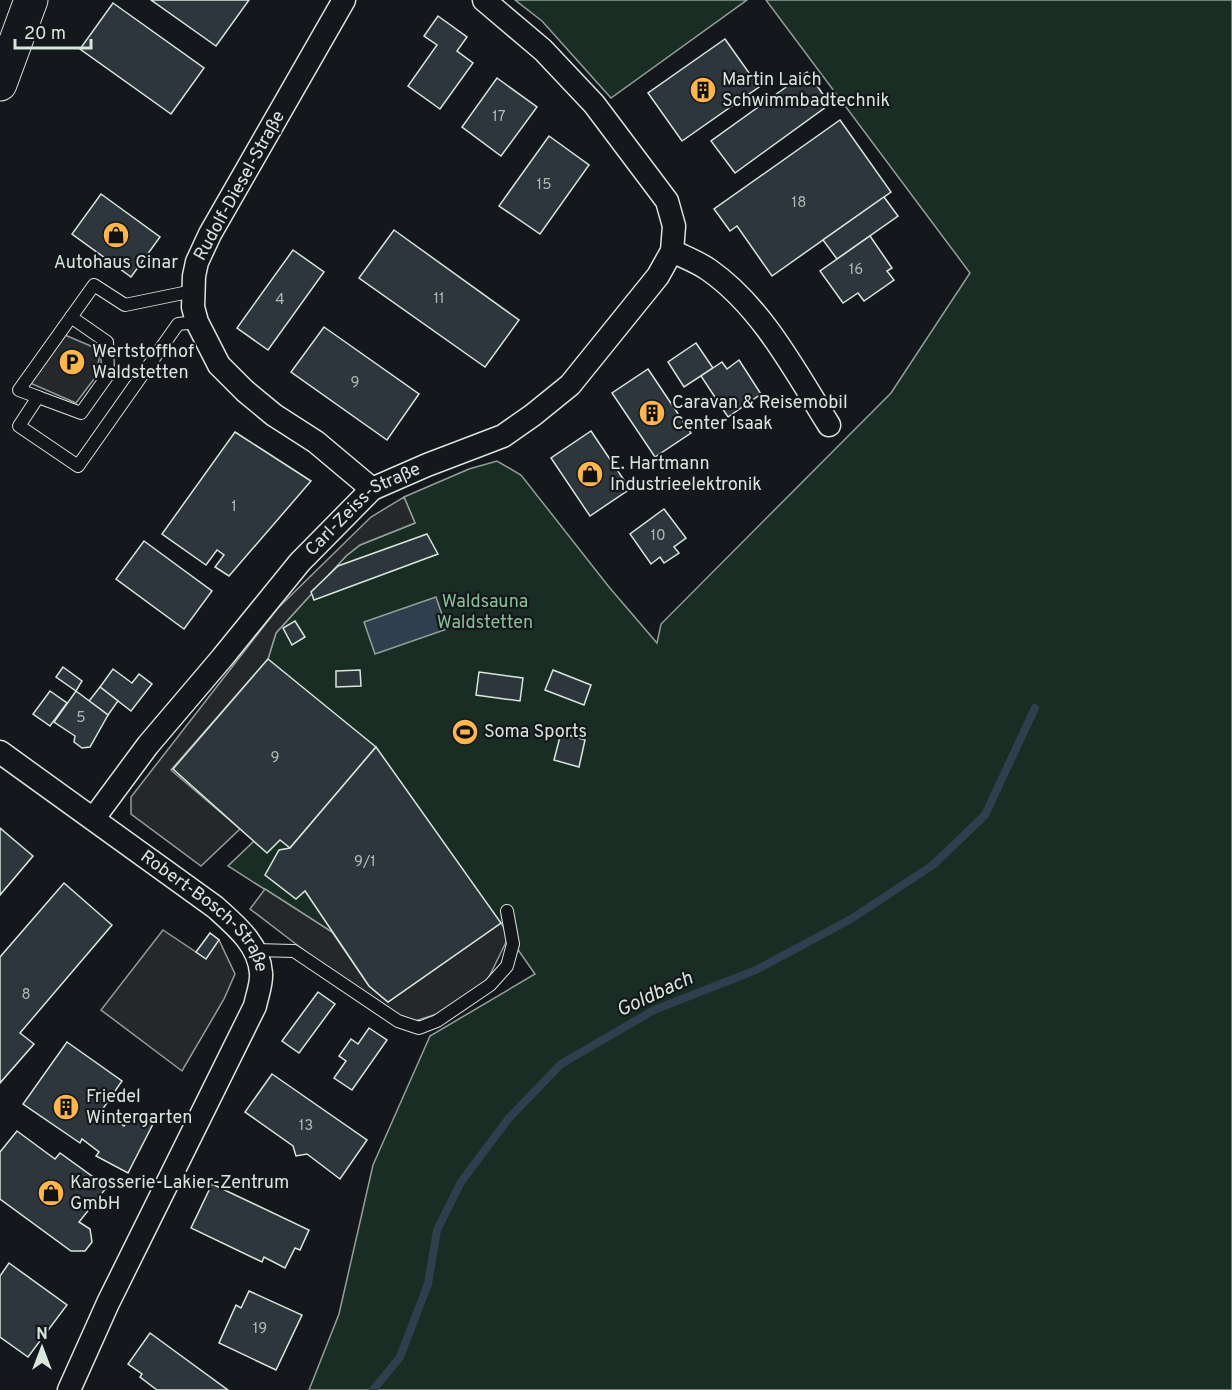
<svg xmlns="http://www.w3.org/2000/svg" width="1232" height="1390" viewBox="0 0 1232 1390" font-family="Overpass,sans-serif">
<rect width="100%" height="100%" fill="#14181c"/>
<g fill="#1a2d24" stroke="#939e99" stroke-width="1.5">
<polygon points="515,0 747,0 611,98 542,21"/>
<polygon points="766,0 1232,0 1232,1390 309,1390 339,1314 373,1165 430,1036 535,974 500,924 388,1002 369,986 332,932 228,866 254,841 173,769 268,659 276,633 346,556 360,545 415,523 404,497 469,469 497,461 521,475 609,587 657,643 661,624 891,393 970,273"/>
</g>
<g fill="#24282b" stroke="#939e99" stroke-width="1.5">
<polygon points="65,335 100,350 97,375 76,403 30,383"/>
<polygon points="404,497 415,523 360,545 346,556 276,633 268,659 171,770 240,829 201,866 131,814 131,797 278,608 371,517"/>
<polygon points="265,889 332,932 369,986 388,1002 501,923 509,936 487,981 437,1014 415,1021 398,1017 305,951 250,909"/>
<polygon points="163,930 196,952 210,933 219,940 235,974 224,999 182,1071 101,1010"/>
</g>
<polygon fill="#2f3f4d" stroke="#939e99" stroke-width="1.5" points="436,597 447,629 375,654 364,622"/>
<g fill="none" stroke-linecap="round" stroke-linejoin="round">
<polyline stroke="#2f3f4d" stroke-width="8" points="373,1390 400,1357 428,1284 437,1230 461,1182 509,1118 561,1064 654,1010 756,970 851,919 933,865 985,815 1035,708"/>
</g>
<g fill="#2c363c" stroke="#d8e6dc" stroke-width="1.5">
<polygon points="151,0 249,0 216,46"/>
<polygon points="113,3 204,68 171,114 80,49"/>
<polygon points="438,16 467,37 457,51 473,63 440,109 408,86 437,45 424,36"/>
<polygon points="725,39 759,87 682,141 648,93"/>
<polygon points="807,72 830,104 735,173 711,141"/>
<polygon points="497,78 537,107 501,156 462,127"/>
<polygon points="840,120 891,192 772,276 737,226 730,231 714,209"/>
<polygon points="549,136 589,165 540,234 499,206"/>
<polygon points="101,194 160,237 131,277 72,234"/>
<polygon points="884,197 898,216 837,259 823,240"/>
<polygon points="394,230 519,320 485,367 359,278"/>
<polygon points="870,236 892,268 887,271 894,280 864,301 858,293 843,303 820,271"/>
<polygon points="293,250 324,272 268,350 237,328"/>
<polygon points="324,327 419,394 387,440 291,372"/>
<polygon points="696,343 713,368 684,387 668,362"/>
<polygon points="739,360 761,394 728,417 701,376 722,362 727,369"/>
<polygon points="648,369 691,433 655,457 612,393"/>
<polygon points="591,431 630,489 590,516 551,458"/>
<polygon points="235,432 311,481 229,576 215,567 224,555 217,550 206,565 162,534"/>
<polygon points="664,509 686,538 674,547 679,553 664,563 660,557 651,564 630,534"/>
<polygon points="427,534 438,554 314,600 311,592 338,566"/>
<polygon points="144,541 212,591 184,629 116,579"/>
<polygon points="295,621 305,637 292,645 283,628"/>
<polygon points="268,659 376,747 290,848 280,840 267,853 173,769"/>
<polygon points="63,667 82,681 76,691 56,677"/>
<polygon points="113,669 132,683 139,674 152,684 131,711 100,687"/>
<polygon points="360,670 361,686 336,687 336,671"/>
<polygon points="553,670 591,685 584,705 545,690"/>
<polygon points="479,672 523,678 520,701 476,695"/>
<polygon points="100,687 118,701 108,715 89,701"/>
<polygon points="50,691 67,703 50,726 33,714"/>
<polygon points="76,691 108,715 90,747 82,748 74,742 75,736 54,722"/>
<polygon points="561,733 585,740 579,767 554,760"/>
<polygon points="376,747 501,923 388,1002 369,986 305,891 296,899 265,875 279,850 290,848"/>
<polygon points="0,828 33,856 0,895"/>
<polygon points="64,883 112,925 20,1033 34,1044 0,1083 0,957"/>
<polygon points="210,933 219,940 206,959 196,952"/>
<polygon points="318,992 335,1004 299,1053 282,1041"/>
<polygon points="369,1028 387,1040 352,1090 334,1078 346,1061 339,1056 351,1039 358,1044"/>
<polygon points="67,1042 122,1081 102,1110 124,1126 135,1112 153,1124 128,1173 96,1156 99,1152 82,1139 80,1143 23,1104"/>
<polygon points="272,1074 367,1140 340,1179 307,1154 296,1156 293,1146 245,1112"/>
<polygon points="17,1131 55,1159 60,1153 107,1187 79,1222 90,1229 92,1242 85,1251 71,1251 0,1199 0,1152"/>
<polygon points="212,1184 309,1230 300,1250 295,1248 285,1268 264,1257 262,1262 191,1228"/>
<polygon points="9,1263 67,1305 28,1357 0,1337 0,1276"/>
<polygon points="249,1291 302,1315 276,1370 219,1343 236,1305 241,1308"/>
<polygon points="150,1333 228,1390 157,1390 140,1377 142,1374 128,1364"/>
</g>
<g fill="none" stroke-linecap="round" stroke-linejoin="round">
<defs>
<g id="lane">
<polyline points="71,317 107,342 108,375 81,413 38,397 19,426 78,466 178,324 197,322"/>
<polyline points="38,397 19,390 94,285 125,305 193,291"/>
<polyline points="255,950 294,951 398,1021 419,1028 437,1021 490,985 507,966 513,944 507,911"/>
</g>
<g id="street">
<polyline points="344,0 210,234 197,262 194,276 193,307 197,322 219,365 245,391 274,415 316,442 372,489"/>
<path d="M672,251C684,257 698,262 709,270C762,307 795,371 829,425"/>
<path id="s1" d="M0,752L215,907C235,925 259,944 261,973C262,983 257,996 255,1006L108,1303L69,1390"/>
<path id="s2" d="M94,818L148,745L222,658L300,562L372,489L427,465L503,436L533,415L570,385L658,276L672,251L674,226L667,201L594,104L543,50L484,0"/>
</g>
<polyline id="secondary" points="0,84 31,0"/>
</defs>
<use href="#lane" stroke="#d8e6dc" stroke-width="14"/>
<use href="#street" stroke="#d8e6dc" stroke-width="25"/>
<use href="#secondary" stroke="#d8e6dc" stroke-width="35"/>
<use href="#lane" stroke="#14181c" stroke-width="12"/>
<use href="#street" stroke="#14181c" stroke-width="22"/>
<use href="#secondary" stroke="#14181c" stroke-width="33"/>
</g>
<defs>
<symbol id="building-disc" viewBox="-11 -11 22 22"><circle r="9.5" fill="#ffb74d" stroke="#14181c"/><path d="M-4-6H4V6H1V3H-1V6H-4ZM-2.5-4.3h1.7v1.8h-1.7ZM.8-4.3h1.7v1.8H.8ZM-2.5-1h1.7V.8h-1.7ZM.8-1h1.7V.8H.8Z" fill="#111"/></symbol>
<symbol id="shop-disc" viewBox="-11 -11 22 22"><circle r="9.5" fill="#ffb74d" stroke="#14181c"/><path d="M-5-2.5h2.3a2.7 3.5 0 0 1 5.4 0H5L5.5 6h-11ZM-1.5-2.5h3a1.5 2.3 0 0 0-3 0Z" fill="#111"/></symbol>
<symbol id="parking-disc" viewBox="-11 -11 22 22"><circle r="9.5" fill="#ffb74d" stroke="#14181c"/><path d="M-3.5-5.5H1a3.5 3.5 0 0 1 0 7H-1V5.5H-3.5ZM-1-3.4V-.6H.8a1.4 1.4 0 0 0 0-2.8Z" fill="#111"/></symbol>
<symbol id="stadium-disc" viewBox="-11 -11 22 22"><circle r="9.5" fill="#ffb74d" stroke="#14181c"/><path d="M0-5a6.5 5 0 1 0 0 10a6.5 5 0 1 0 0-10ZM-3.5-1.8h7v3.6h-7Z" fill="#111"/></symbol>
</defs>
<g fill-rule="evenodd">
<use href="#building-disc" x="688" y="75" width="30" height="30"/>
<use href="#shop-disc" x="101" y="220" width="30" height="30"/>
<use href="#parking-disc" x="57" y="347" width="30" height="30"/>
<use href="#building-disc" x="637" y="398" width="30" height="30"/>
<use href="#shop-disc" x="575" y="459" width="30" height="30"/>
<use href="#stadium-disc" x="450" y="717" width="30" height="30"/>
<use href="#building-disc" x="51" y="1092" width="30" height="30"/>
<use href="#shop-disc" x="36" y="1178" width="30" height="30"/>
</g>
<g text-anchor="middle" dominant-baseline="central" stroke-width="4.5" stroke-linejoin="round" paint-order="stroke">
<g font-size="15" fill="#adbab4">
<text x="499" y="117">17</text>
<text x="544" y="185">15</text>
<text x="799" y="203">18</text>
<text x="856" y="270">16</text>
<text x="439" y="299">11</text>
<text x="280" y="300">4</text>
<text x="355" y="383">9</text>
<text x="234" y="507">1</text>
<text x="658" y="536">10</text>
<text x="81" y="718">5</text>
<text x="275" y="758">9</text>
<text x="365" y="862">9/1</text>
<text x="26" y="995">8</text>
<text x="306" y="1126">13</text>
<text x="260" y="1329">19</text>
</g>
<g font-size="18" fill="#d8e6dc" stroke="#14181c" text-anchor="start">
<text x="722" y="80">Martin Laich<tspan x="722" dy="21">Schwimmbadtechnik</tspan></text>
<text x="116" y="263" text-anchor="middle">Autohaus Cinar</text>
<text x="92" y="352">Wertstoffhof<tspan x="92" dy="21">Waldstetten</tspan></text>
<text x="672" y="403">Caravan &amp; Reisemobil<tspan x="672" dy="21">Center Isaak</tspan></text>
<text x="610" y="464">E. Hartmann<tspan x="610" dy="21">Industrieelektronik</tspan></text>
<text x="484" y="732">Soma Sports</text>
<text x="86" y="1097">Friedel<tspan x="86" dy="21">Wintergarten</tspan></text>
<text x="70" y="1183">Karosserie-Lakier-Zentrum<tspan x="70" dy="21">GmbH</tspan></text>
</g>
<g font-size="18" fill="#d8e6dc" stroke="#14181c">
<text transform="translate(240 186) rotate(-61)">Rudolf-Diesel-Straße</text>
<text stroke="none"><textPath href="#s2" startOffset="412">Carl-Zeiss-Straße</textPath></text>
<text stroke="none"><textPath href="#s1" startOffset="261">Robert-Bosch-Straße</textPath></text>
</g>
<g font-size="18" fill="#8ac095" stroke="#14181c">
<text x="485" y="602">Waldsauna<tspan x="485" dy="21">Waldstetten</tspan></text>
</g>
<g font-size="20" font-style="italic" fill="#d8e6dc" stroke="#14181c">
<text transform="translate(655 995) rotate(-25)">Goldbach</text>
</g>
</g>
<g transform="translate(42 1348)" stroke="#14181c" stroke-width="4.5" paint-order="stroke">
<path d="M0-4.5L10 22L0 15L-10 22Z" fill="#d8e6dc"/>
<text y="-9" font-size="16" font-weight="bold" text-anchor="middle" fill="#d8e6dc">N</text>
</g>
<path d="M15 39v9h76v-9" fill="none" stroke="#d8e6dc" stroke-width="3"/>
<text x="24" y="39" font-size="18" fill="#d8e6dc" stroke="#14181c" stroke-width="4.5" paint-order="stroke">20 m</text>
</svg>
